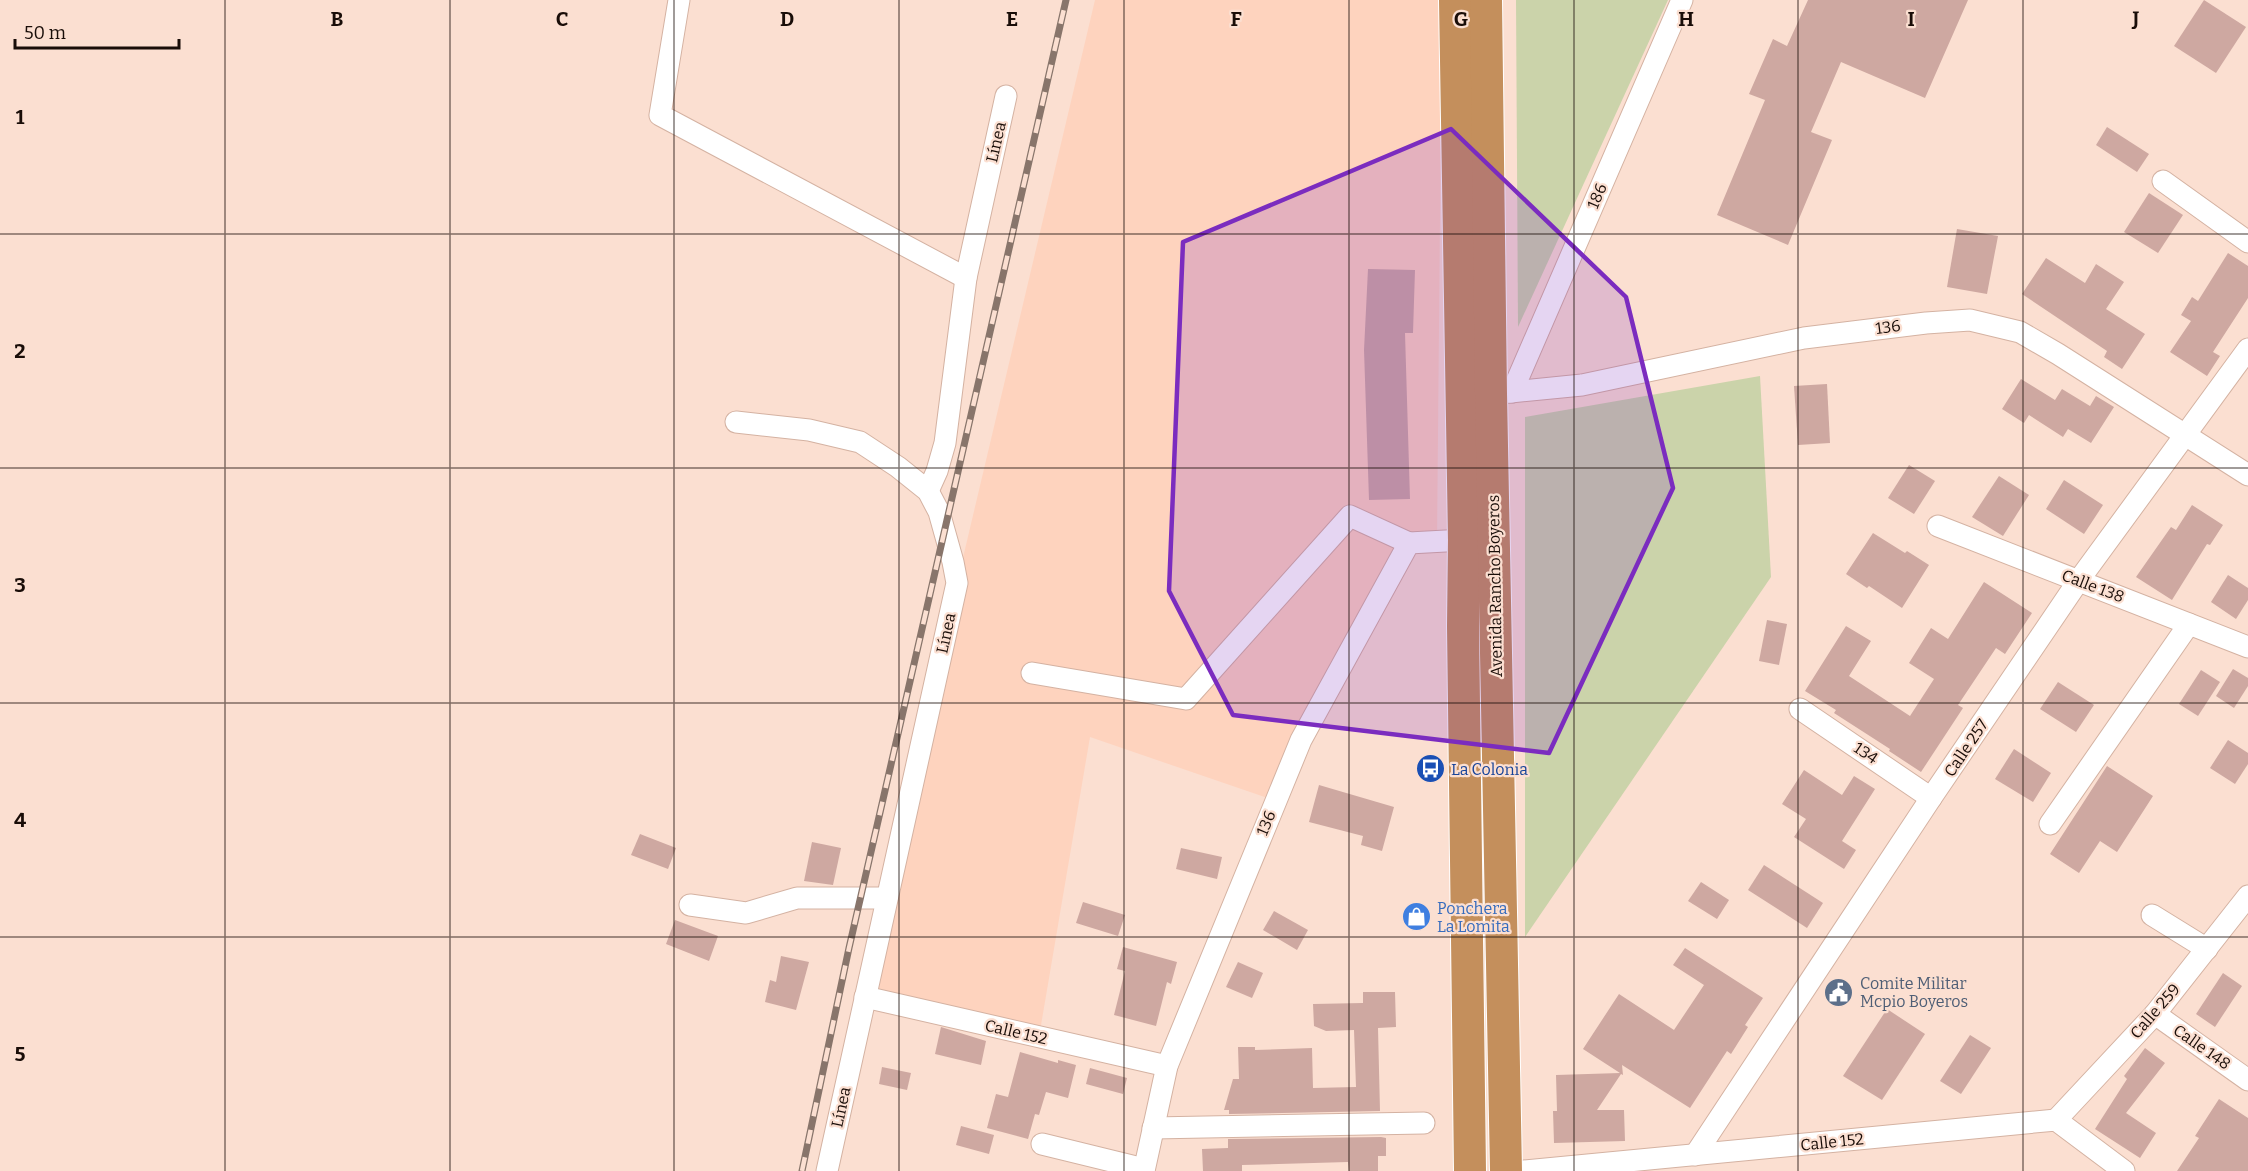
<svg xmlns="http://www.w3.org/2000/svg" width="2248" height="1171" viewBox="0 0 2248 1171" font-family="Bitter,serif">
<rect width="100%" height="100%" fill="#fbdfd1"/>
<polygon fill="#fed3be" points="1095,0 1442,0 1437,541 1409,543 1276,801 1090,737 1039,1037 865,997 957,583"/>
<g fill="#cbd3aa">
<polygon points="1516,0 1668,0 1518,327"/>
<polygon points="1760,376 1771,577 1525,937 1525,417"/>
</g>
<g fill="#cea8a1">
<polygon points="1808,0 1968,0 1925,98 1841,62 1811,132 1832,140 1788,245 1717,215 1765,100 1749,94 1773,39 1787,46"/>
<polygon points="2204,0 2246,27 2216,73 2174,46"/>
<polygon points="2107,127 2149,154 2137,172 2096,145"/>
<polygon points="2149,193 2183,215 2158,253 2124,232"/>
<polygon points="1957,229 1998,236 1987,294 1947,287"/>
<polygon points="2228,253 2248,266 2248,298 2213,352 2220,356 2207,376 2170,352 2191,321 2181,315 2192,297 2198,301"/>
<polygon points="2046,258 2085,283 2096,264 2124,282 2106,309 2145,334 2122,369 2104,357 2107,351 2022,294"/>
<polygon points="1368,269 1415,270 1413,333 1405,333 1410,499 1369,500 1364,350"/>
<polygon points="2021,379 2055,400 2062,389 2090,406 2096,396 2114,407 2091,443 2068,429 2063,437 2029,415 2024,423 2002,409"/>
<polygon points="1827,384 1830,443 1798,445 1794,386"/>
<polygon points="1909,465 1935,481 1914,514 1888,498"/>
<polygon points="1999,476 2029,495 2003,536 1972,517"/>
<polygon points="2064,480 2103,505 2084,534 2046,509"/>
<polygon points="2192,505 2223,525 2210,545 2207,544 2172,600 2136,577 2171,527 2176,530"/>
<polygon points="1873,533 1905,553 1907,551 1929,565 1902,608 1869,586 1867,588 1846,574"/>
<polygon points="2228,575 2248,588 2248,600 2236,619 2211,602"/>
<polygon points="1984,582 2032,613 2005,654 1996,648 1958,705 1963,708 1921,772 1889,751 1890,749 1834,713 1836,710 1805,691 1846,626 1871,641 1849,676 1910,716 1934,679 1909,663 1931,628 1948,639"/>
<polygon points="1767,620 1787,624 1779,665 1759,661"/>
<polygon points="2233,669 2248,678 2248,686 2234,708 2216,696"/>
<polygon points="2201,670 2220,682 2198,716 2179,704"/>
<polygon points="2058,682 2094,705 2076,732 2040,709"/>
<polygon points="2228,740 2248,753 2248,764 2235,784 2210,768"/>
<polygon points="2014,749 2051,773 2033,802 1995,779"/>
<polygon points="2107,766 2153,796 2117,852 2100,841 2079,873 2050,854"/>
<polygon points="1804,770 1842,795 1854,776 1875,789 1842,841 1856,850 1844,869 1794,837 1806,819 1782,804"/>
<polygon points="1319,785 1394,807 1382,851 1361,845 1363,836 1309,822"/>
<polygon points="640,834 676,848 668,869 631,855"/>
<polygon points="812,842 841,848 833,885 804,881"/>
<polygon points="1181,848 1222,857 1217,879 1176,869"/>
<polygon points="1764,865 1823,903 1807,928 1748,890"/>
<polygon points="1701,882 1729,900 1717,919 1688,901"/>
<polygon points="1083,902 1125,915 1118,936 1076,923"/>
<polygon points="1274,911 1308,930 1297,950 1263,930"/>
<polygon points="675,920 718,936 709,961 666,944"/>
<polygon points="1123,947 1177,962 1171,984 1167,982 1156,1026 1114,1015 1125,971 1117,969"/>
<polygon points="1685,948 1763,998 1745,1025 1748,1027 1731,1054 1727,1051 1690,1108 1622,1065 1623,1075 1621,1074 1597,1110 1624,1110 1625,1141 1554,1143 1553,1111 1557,1111 1556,1075 1620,1073 1583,1049 1619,994 1674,1030 1704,985 1673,965"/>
<polygon points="781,956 809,962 796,1010 765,1002 770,980 776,982"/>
<polygon points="1238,962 1263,973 1252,998 1226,987"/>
<polygon points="2223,973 2242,986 2215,1027 2196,1014"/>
<polygon points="1363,992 1395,992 1396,1027 1378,1028 1380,1111 1229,1114 1229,1110 1224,1110 1233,1079 1239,1079 1238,1047 1255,1047 1255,1050 1312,1048 1313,1088 1356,1087 1354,1030 1326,1031 1314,1026 1313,1004 1363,1003"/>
<polygon points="1887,1009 1925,1034 1882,1100 1843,1076"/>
<polygon points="941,1027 986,1041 981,1065 935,1054"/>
<polygon points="1970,1035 1991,1048 1961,1094 1940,1081"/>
<polygon points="2145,1048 2165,1063 2126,1113 2156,1133 2140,1158 2095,1129 2127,1079 2124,1076"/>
<polygon points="1020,1052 1058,1063 1058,1060 1076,1065 1068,1098 1046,1092 1039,1115 1035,1114 1028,1139 987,1128 996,1094 1008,1097"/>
<polygon points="882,1067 911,1073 907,1090 879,1084"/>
<polygon points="1090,1068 1127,1078 1123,1094 1086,1084"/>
<polygon points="2219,1099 2248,1118 2248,1171 2177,1171 2199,1138 2195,1136"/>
<polygon points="961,1126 994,1135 989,1154 956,1145"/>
<polygon points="1381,1137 1386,1138 1386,1156 1378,1156 1378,1171 1349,1171 1348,1162 1242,1165 1242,1171 1203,1171 1202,1149 1228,1148 1228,1139"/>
</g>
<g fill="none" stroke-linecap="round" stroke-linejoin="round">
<defs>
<g id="minor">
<polyline points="679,0 660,115 966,278"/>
<polyline points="2163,181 2248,242"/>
<polyline points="1512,392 1682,0"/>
<polyline points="1491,394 1582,385 1804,338 1926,323 1970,320 2020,332 2058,354 2248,475"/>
<polyline points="736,422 809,430 860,442 898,467 928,491 939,512 953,562 957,583 827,1171"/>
<polyline points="928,491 937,471 945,443 966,278 1006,96"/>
<polyline points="1938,526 2248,647"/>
<polyline points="1032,673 1186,699 1350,516 1409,543"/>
<polyline points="1800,709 1931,798"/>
<polyline points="2050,824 2189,624"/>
<polyline points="690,905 746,913 797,898 887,898"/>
<polyline points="2152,915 2207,949"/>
<polyline points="865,997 1167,1066"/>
<polyline points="2155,1014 2248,1080"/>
<polyline points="2056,1120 2155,1014 2248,896"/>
<polyline points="1153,1128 1424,1123"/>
<polyline points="1042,1144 1144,1169"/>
<polyline points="1695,1155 1931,798 2079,580 2248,349"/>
<polyline points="1144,1171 1167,1066 1276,801 1301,740 1409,543 1464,540"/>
<polyline points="1524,1171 2056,1120 2124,1171"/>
</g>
<g id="highway">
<polyline points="1455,0 1464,540 1463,626 1470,1171"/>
<polyline points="1486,0 1491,394 1506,1171"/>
</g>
</defs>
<use href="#minor" stroke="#d4b2a2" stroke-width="23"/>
<use href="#highway" stroke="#fff" stroke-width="34"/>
<use href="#minor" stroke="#fff" stroke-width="21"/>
<use href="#highway" stroke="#c48f5c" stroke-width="32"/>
<defs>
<polyline id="rail" points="802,1171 849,948 1066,0"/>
</defs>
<use href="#rail" stroke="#88756b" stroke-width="7"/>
<use href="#rail" stroke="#fbdfd1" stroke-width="4.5" stroke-dasharray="14" stroke-linecap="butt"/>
</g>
<path fill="#7b2cbf" fill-opacity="0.2" stroke="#7b2cbf" stroke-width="4.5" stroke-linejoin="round" d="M1451,129L1626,297L1673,488L1549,753L1233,715L1169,591L1183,242Z"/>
<path fill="none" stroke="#190d08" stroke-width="1.5" stroke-opacity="0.55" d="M225,0V1171M450,0V1171M674,0V1171M899,0V1171M1124,0V1171M1349,0V1171M1574,0V1171M1798,0V1171M2023,0V1171M0,234H2248M0,468H2248M0,703H2248M0,937H2248"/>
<defs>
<symbol id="bus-disc" viewBox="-11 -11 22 22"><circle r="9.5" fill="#1a4fb4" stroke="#fbdfd1"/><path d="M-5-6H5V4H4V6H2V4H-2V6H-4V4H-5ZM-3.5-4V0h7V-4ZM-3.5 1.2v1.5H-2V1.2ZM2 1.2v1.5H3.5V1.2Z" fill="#fff"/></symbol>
<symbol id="shop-disc" viewBox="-11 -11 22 22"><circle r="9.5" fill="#3f7fe0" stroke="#fbdfd1"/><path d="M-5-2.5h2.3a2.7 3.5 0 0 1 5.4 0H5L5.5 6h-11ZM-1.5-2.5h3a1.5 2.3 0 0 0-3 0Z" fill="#fff"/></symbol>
<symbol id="civic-disc" viewBox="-11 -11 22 22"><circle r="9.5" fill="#5c6f8a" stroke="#fbdfd1"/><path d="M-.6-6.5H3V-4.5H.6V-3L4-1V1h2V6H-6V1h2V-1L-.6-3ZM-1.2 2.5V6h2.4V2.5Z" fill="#fff"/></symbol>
</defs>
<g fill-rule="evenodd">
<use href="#bus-disc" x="1414" y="752" width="33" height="33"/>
<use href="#shop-disc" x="1400" y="900" width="33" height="33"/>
<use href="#civic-disc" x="1822" y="976" width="33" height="33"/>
</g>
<g text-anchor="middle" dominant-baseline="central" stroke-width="4.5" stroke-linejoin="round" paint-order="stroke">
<g font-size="16" fill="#190d08" stroke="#fbdfd1">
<text transform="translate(996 142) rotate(-77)">Línea</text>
<text transform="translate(1597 196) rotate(-67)">186</text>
<text transform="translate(1888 327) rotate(-7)">136</text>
<text transform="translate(1495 586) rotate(-91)">Avenida Rancho Boyeros</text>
<text transform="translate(2093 586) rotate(21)">Calle 138</text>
<text transform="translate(946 633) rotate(-78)">Línea</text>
<text transform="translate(1966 748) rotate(-56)">Calle 257</text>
<text transform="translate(1866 753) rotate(34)">134</text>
<text transform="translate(1266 823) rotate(-67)">136</text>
<text transform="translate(2155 1011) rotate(-49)">Calle 259</text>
<text transform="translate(1016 1032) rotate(13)">Calle 152</text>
<text transform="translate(2202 1047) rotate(35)">Calle 148</text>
<text transform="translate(841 1107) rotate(-78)">Línea</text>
<text transform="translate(1832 1142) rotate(-6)">Calle 152</text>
</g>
<g font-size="16" fill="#164399" stroke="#fbdfd1" text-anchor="start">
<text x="1451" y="769">La Colonia</text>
</g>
<g font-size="16" fill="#366cbe" stroke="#fbdfd1" text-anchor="start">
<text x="1437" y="908">Ponchera<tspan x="1437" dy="18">La Lomita</tspan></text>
</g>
<g font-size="16" fill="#4e5e75" stroke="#fbdfd1" text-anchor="start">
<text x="1860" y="983">Comite Militar<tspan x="1860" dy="18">Mcpio Boyeros</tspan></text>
</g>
</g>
<g font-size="20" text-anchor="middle" font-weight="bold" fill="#190d08" stroke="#fbdfd1" stroke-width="4.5" stroke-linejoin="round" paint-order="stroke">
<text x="337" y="26">B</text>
<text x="562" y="26">C</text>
<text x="787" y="26">D</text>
<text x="1012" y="26">E</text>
<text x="1236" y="26">F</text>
<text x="1461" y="26">G</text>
<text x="1686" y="26">H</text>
<text x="1911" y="26">I</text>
<text x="2136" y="26">J</text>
<text x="20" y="124">1</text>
<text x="20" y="358">2</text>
<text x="20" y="592">3</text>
<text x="20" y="827">4</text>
<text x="20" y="1061">5</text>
</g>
<path d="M15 39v9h164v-9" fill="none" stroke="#190d08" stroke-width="3"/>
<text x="24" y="39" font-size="18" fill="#190d08" stroke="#fbdfd1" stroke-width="4.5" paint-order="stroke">50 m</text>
</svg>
